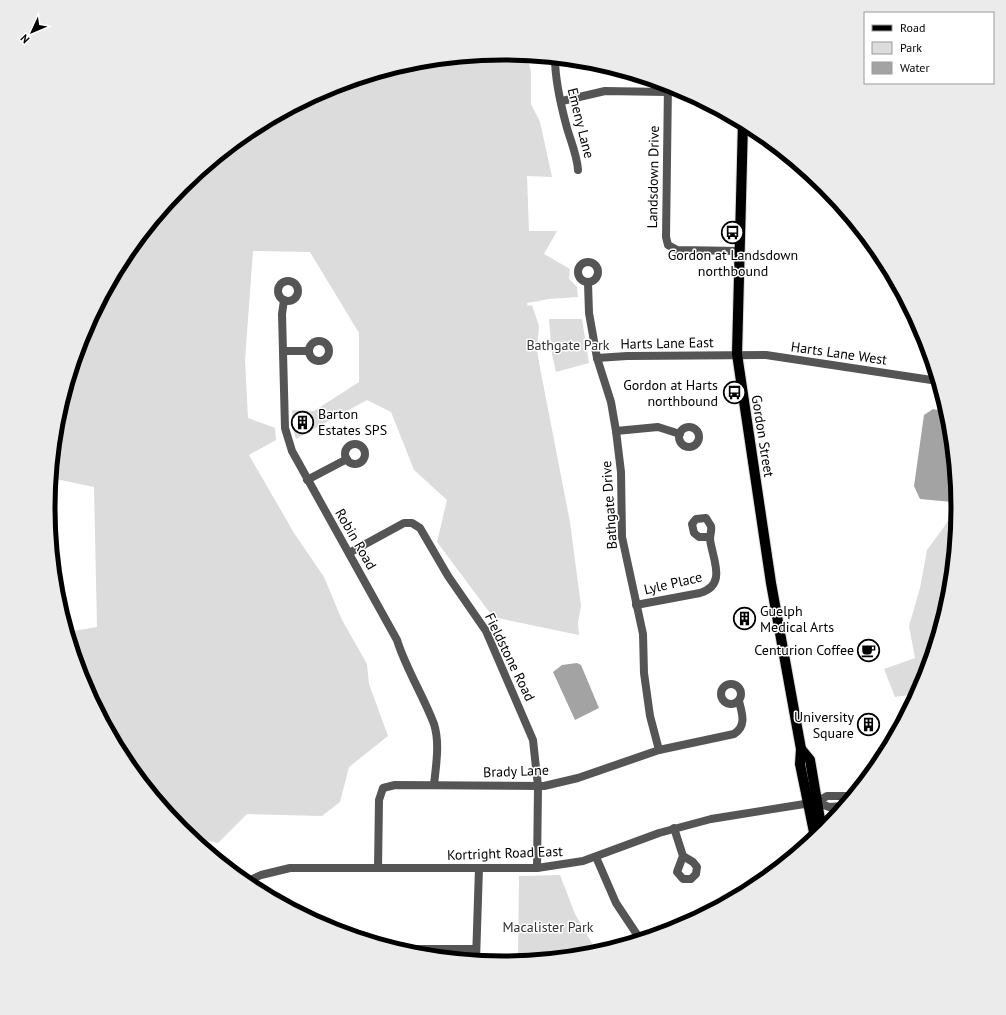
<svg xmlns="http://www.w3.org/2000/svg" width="1006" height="1015" viewBox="0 0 1006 1015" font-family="'PT Sans',sans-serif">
<rect width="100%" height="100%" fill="#fff"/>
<g fill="#dcdcdc">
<polygon points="503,53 527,55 531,72 531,104 540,122 552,177 527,176 529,231 557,231 544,254 570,269 569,279 577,287 578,297 549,299 527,303 528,306 532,305 539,326 537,350 540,368 570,522 581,606 578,622 579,635 493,617 437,542 447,500 414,470 391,412 367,400 296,439 293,429 292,410 314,411 359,382 359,333 310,252 253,251 245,360 248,418 275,428 276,440 249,455 294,533 324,577 342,620 367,664 369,684 388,736 349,767 340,802 322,816 247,814 218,843 201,839 181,829 125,760 83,681 67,632 97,627 94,487 51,478 57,419 83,333 125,255 181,186 250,129 329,87 414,61"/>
<polygon points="549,319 582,319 589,363 556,372 552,354"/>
<polygon points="958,504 949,596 923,682 917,694 895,697 884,669 915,658 909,626 920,588 927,550 944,527"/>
<polygon points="560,875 575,914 597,952 518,961 519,876"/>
</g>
<g fill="#a3a3a3">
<polygon points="933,409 947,412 949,419 957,497 952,502 920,499 914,486 924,415"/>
<polygon points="577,663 581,665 599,708 575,720 553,672 562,665"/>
</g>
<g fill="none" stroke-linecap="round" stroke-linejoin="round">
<defs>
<g id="major">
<polyline points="743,122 737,354 771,583 801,749 800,764 815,837"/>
<polyline points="801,749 810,760 822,831"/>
</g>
</defs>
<use href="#major" stroke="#dbdbdb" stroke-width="12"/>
<g stroke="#555" stroke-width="8">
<path d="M555,58C555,81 561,106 567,128C571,142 577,155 578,170"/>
<polyline points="668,84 666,237 668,245 677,250 739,251"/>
<polyline points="562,101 605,91 667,92"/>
<circle cx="588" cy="272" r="10"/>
<circle cx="288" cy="291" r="10"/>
<polyline points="588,283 589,313 597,358 611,402 616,431 621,472 622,537 643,634 644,673 650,716 659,750"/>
<path d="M284,300L282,314L285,428L292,451L397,640C406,669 423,695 434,724C440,743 436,765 434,785"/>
<circle cx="319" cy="351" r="10"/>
<polyline points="284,351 308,351"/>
<polyline points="597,358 627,356 766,355 938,381"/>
<circle cx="689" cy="437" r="10"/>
<polyline points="616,431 658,427 680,434"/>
<circle cx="355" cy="454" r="10"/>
<polyline points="307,480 347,459"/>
<polyline points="50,527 54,537 55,574"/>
<polyline points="349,553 404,523 412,523 420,528 448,576 486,631 533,740 538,786 537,868"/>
<path d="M636,605L700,593C728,585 712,558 710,539C710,535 712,530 711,526L706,518L696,519L692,524L694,533L699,537H710"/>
<circle cx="731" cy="694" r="10"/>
<polyline points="817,802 829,807 844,806"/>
<polyline points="674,828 683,856 677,872 683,879 691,879 696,874 697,867 693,862 683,856"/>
<polyline points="596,857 616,903 640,939"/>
<path d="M378,868L379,800L383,788L395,785L544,786L578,778L659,750L734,734C747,726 742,713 739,701"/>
<polyline points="246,882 261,875 290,868 537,868 583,861 659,833 711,819 817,802 827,796 852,796"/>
<polyline points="398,949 476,949"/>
<polyline points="476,960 479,868"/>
</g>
<use href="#major" stroke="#000" stroke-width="10"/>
</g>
<defs>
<symbol id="bus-ring" viewBox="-11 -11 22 22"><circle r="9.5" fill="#fff" stroke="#000" stroke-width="1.5"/><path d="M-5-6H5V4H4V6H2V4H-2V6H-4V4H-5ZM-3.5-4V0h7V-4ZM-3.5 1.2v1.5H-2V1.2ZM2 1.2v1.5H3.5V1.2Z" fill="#000"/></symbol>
<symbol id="building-ring" viewBox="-11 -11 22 22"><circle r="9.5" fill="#fff" stroke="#000" stroke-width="1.5"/><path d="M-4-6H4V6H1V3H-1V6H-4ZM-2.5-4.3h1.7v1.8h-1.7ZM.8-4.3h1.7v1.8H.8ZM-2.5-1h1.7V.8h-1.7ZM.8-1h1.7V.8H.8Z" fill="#000"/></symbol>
<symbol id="cafe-ring" viewBox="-11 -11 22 22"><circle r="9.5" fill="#fff" stroke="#000" stroke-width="1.5"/><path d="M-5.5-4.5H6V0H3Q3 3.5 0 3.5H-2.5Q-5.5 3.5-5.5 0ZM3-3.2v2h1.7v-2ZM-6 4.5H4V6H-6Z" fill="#000"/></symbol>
</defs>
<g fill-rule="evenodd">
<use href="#bus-ring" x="720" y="220" width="25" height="25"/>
<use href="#bus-ring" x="722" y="380" width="25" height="25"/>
<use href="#building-ring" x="290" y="410" width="25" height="25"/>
<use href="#building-ring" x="732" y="606" width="25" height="25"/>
<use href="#cafe-ring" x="856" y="638" width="25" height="25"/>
<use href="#building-ring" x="856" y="712" width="25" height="25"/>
</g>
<g text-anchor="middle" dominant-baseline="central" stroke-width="3" stroke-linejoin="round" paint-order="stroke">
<g font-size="14" fill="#000" stroke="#fff">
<text transform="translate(581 123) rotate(76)">Emeny Lane</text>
<text transform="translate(653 177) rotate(-89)">Landsdown Drive</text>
<text transform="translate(667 343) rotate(-1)">Harts Lane East</text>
<text transform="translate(839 353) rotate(8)">Harts Lane West</text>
<text transform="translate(763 436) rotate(81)">Gordon Street</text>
<text transform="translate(609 505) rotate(-94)">Bathgate Drive</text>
<text transform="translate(356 539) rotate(60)">Robin Road</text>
<text transform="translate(673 583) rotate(-13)">Lyle Place</text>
<text transform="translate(510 657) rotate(64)">Fieldstone Road</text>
<text transform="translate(516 771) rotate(-2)">Brady Lane</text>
<text transform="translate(505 853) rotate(-2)">Kortright Road East</text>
</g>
<g font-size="14" fill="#000" stroke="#fff" text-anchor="end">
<text x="733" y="255" text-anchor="middle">Gordon at Landsdown<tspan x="733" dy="16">northbound</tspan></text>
<text x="718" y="385">Gordon at Harts<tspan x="718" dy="16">northbound</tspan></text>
<text x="318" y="414" text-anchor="start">Barton<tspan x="318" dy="16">Estates SPS</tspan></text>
<text x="760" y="611" text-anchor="start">Guelph<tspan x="760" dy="16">Medical Arts</tspan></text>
<text x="854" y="650">Centurion Coffee</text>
<text x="854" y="717">University<tspan x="854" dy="16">Square</tspan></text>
</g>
<g font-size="14" fill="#333" stroke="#fff">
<text x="568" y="345">Bathgate Park</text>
<text x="548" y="927">Macalister Park</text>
</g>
</g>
<path d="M0 0H1006V1015H0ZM55 508a448 448 0 1 1 896 0a448 448 0 1 1-896 0Z" fill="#ebebeb" fill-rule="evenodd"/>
<path fill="none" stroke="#000" stroke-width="5" d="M55 508a448 448 0 1 1 896 0a448 448 0 1 1-896 0Z"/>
<rect x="864" y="12" width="130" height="72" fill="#ffffff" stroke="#999999"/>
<rect x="872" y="25" width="20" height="6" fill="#000000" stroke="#999999"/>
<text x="900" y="32" font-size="12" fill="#000000">Road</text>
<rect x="872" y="42" width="20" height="12" fill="#dcdcdc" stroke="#999999"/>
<text x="900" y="52" font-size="12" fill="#000000">Park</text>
<rect x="872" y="62" width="20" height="12" fill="#a3a3a3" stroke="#999999"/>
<text x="900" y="72" font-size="12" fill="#000000">Water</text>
<g transform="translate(32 32) rotate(226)" stroke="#ffffff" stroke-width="3" paint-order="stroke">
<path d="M0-3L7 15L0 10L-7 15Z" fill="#000000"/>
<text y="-6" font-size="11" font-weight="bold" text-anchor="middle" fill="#000000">N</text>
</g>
</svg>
